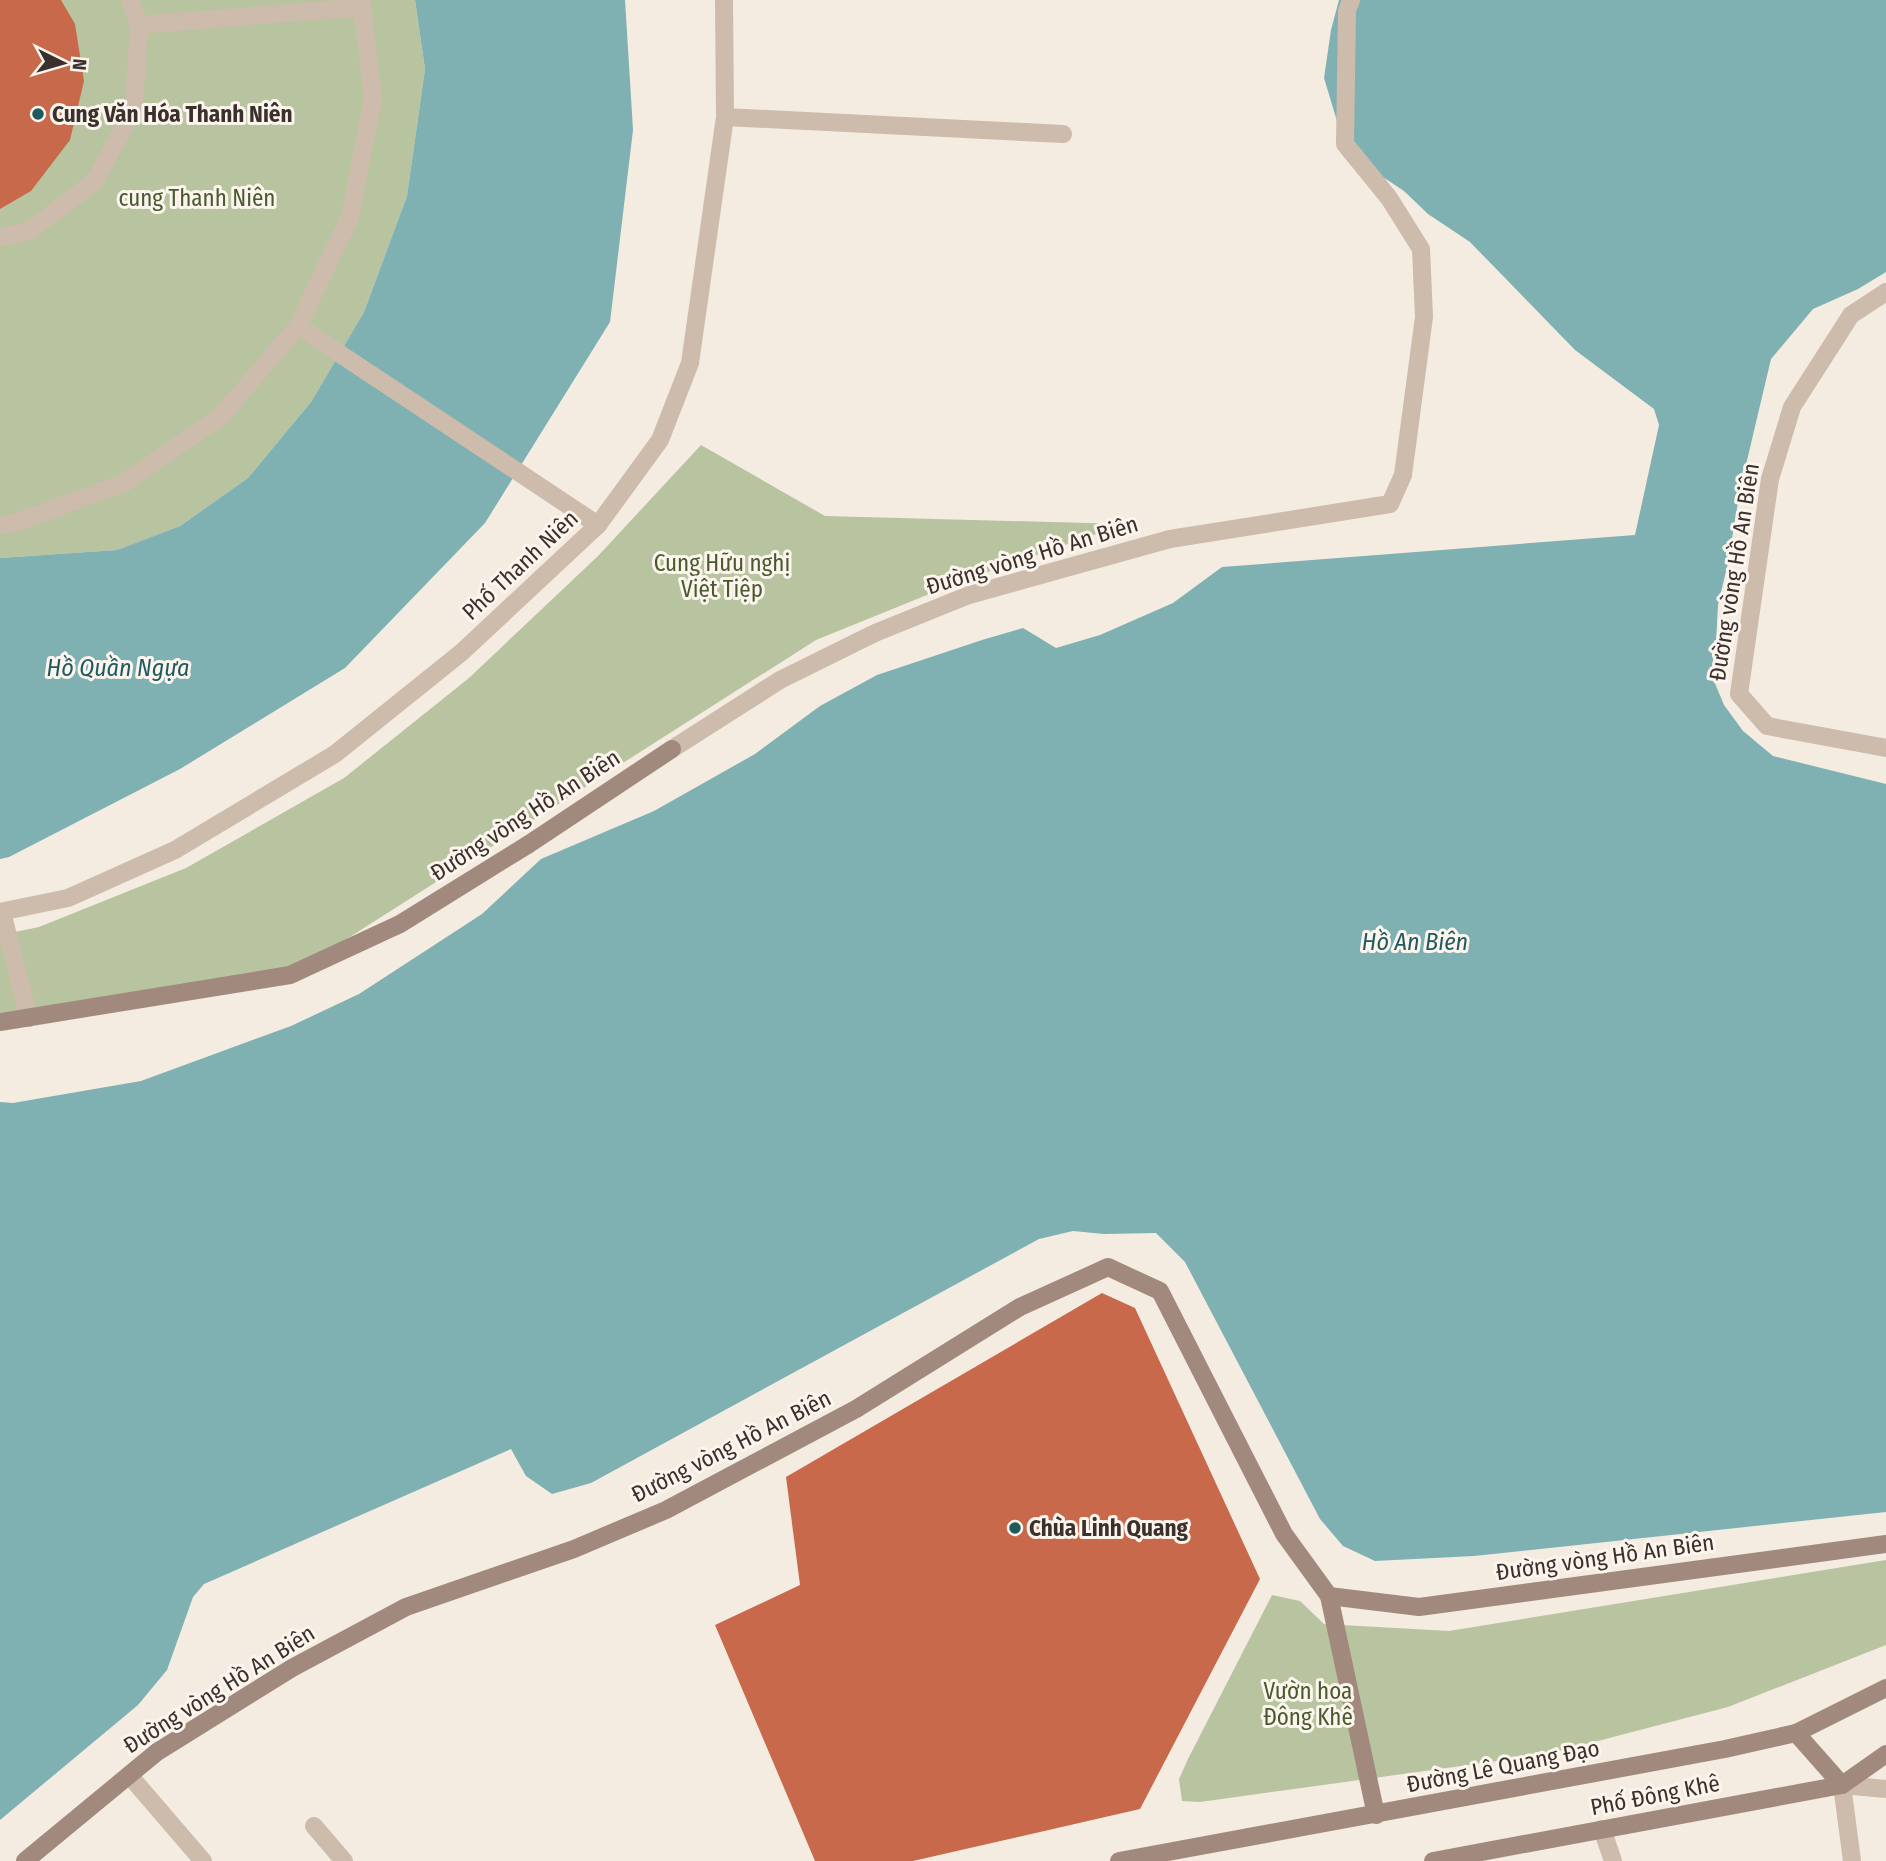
<svg xmlns="http://www.w3.org/2000/svg" width="1886" height="1861" viewBox="0 0 1886 1861" font-family="'Fira Sans Condensed',sans-serif">
<rect width="100%" height="100%" fill="#f4ebe1"/>
<g fill="#b8c4a0">
<polygon points="0,0 415,0 425,69 407,196 364,312 311,402 248,478 180,526 117,550 0,558"/>
<polygon points="701,445 825,516 1125,524 954,584 816,640 290,975 0,1014 0,935 39,927 186,868 344,778 469,678 598,556"/>
<polygon points="1886,1560 1886,1645 1728,1707 1548,1754 1200,1802 1182,1801 1179,1779 1188,1759 1272,1595 1300,1601 1324,1624 1449,1631"/>
</g>
<g fill="#7fb0b2">
<polygon points="415,0 625,0 633,130 610,322 485,523 345,668 180,769 9,857 0,859 0,558 117,550 180,526 248,478 311,402 364,312 407,196 425,69"/>
<polygon points="1339,0 1886,0 1886,272 1858,289 1813,309 1771,359 1740,490 1728,563 1718,605 1714,681 1724,705 1743,731 1773,756 1886,784 1886,1512 1474,1556 1375,1561 1343,1546 1320,1519 1185,1262 1156,1233 1104,1234 1073,1231 1039,1239 591,1483 552,1494 526,1476 511,1449 204,1584 193,1597 167,1670 138,1705 0,1820 0,1102 13,1103 141,1081 291,1026 359,994 482,914 541,859 654,811 755,754 820,706 877,675 982,640 1023,628 1056,648 1100,635 1173,603 1222,567 1635,535 1659,425 1654,409 1575,350 1470,242 1428,214 1404,191 1383,177 1337,121 1324,78 1331,30"/>
</g>
<g fill="#c8694b">
<polygon points="0,0 61,0 75,24 84,81 70,140 31,191 0,209"/>
<polygon points="1102,1293 1135,1308 1260,1579 1140,1809 913,1861 815,1861 715,1625 800,1585 786,1477"/>
</g>
<g fill="none" stroke-linecap="round" stroke-linejoin="round">
<g stroke="#cdbbac" stroke-width="18">
<polyline points="139,25 363,7"/>
<polyline points="725,117 1063,134"/>
<polyline points="0,237 29,231 95,181 134,108 139,25 130,0"/>
<polyline points="1886,292 1851,315 1792,407 1770,479 1739,694 1767,726 1886,748"/>
<polyline points="298,326 598,525"/>
<polyline points="0,525 14,523 124,483 221,416 298,326 350,217 373,98 361,0"/>
<polyline points="672,749 780,680 875,633 969,595 1170,539 1390,504 1403,475 1424,317 1421,249 1389,198 1345,144 1347,11 1351,0"/>
<polyline points="2,912 29,1018"/>
<polyline points="129,1775 203,1861"/>
<polyline points="1842,1785 1852,1861"/>
<polyline points="314,1826 344,1861"/>
<polyline points="1602,1829 1613,1861"/>
</g>
<g stroke="#cdbbac" stroke-width="18">
<polyline points="0,912 68,898 175,850 335,754 462,652 598,525 660,440 690,363 725,117 724,0"/>
<polyline points="1842,1785 1886,1789"/>
</g>
<g stroke="#a18a7d" stroke-width="18">
<polyline points="0,1022 290,975 400,924 529,844 672,749"/>
<polyline points="1329,1596 1419,1607 1886,1544"/>
<polyline points="1796,1733 1842,1785"/>
<polyline points="25,1861 157,1752 292,1668 406,1607 574,1549 666,1510 856,1409 1020,1307 1108,1267 1160,1291 1284,1534 1329,1596 1376,1815"/>
<polyline points="1119,1861 1725,1749 1796,1733 1886,1688"/>
<polyline points="1433,1861 1842,1785 1886,1754"/>
</g>
</g>
<g fill="#1f5a5e" stroke="#fbf5ee" stroke-width="2.5">
<circle cx="38" cy="114" r="7"/>
<circle cx="1015" cy="1528" r="7"/>
</g>
<g text-anchor="middle" dominant-baseline="central" stroke-width="6" stroke-linejoin="round" paint-order="stroke">
<g font-size="23" font-weight="bold" fill="#3b302b" stroke="#fbf5ee" text-anchor="start">
<text x="52" y="114">Cung Văn Hóa Thanh Niên</text>
<text x="1029" y="1528">Chùa Linh Quang</text>
</g>
<g font-size="23" fill="#4a5a2e" stroke="#fbf5ee">
<text x="197" y="198">cung Thanh Niên</text>
<text x="722" y="563">Cung Hữu nghị<tspan x="722" dy="26">Việt Tiệp</tspan></text>
<text x="1308" y="1691">Vườn hoa<tspan x="1308" dy="26">Đông Khê</tspan></text>
</g>
<g font-size="23" fill="#3b302b" stroke="#fbf5ee">
<text transform="translate(1032 555) rotate(-17)">Đường vòng Hồ An Biên</text>
<text transform="translate(520 565) rotate(-43)">Phố Thanh Niên</text>
<text transform="translate(1734 572) rotate(-81)">Đường vòng Hồ An Biên</text>
<text transform="translate(525 815) rotate(-33)">Đường vòng Hồ An Biên</text>
<text transform="translate(731 1446) rotate(-27)">Đường vòng Hồ An Biên</text>
<text transform="translate(1605 1557) rotate(-8)">Đường vòng Hồ An Biên</text>
<text transform="translate(219 1689) rotate(-32)">Đường vòng Hồ An Biên</text>
<text transform="translate(1503 1766) rotate(-11)">Đường Lê Quang Đạo</text>
<text transform="translate(1655 1795) rotate(-11)">Phố Đông Khê</text>
</g>
<g font-size="24" font-style="italic" fill="#1f5a5e" stroke="#fbf5ee">
<text x="118" y="668">Hồ Quần Ngựa</text>
<text x="1415" y="942">Hồ An Biên</text>
</g>
</g>
<g transform="translate(63 63) rotate(95)" stroke="#fbf5ee" stroke-width="5" paint-order="stroke">
<path d="M0-5L12 26L0 18L-12 26Z" fill="#3b302b"/>
<text y="-10" font-size="19" font-weight="bold" text-anchor="middle" fill="#3b302b">N</text>
</g>
</svg>
